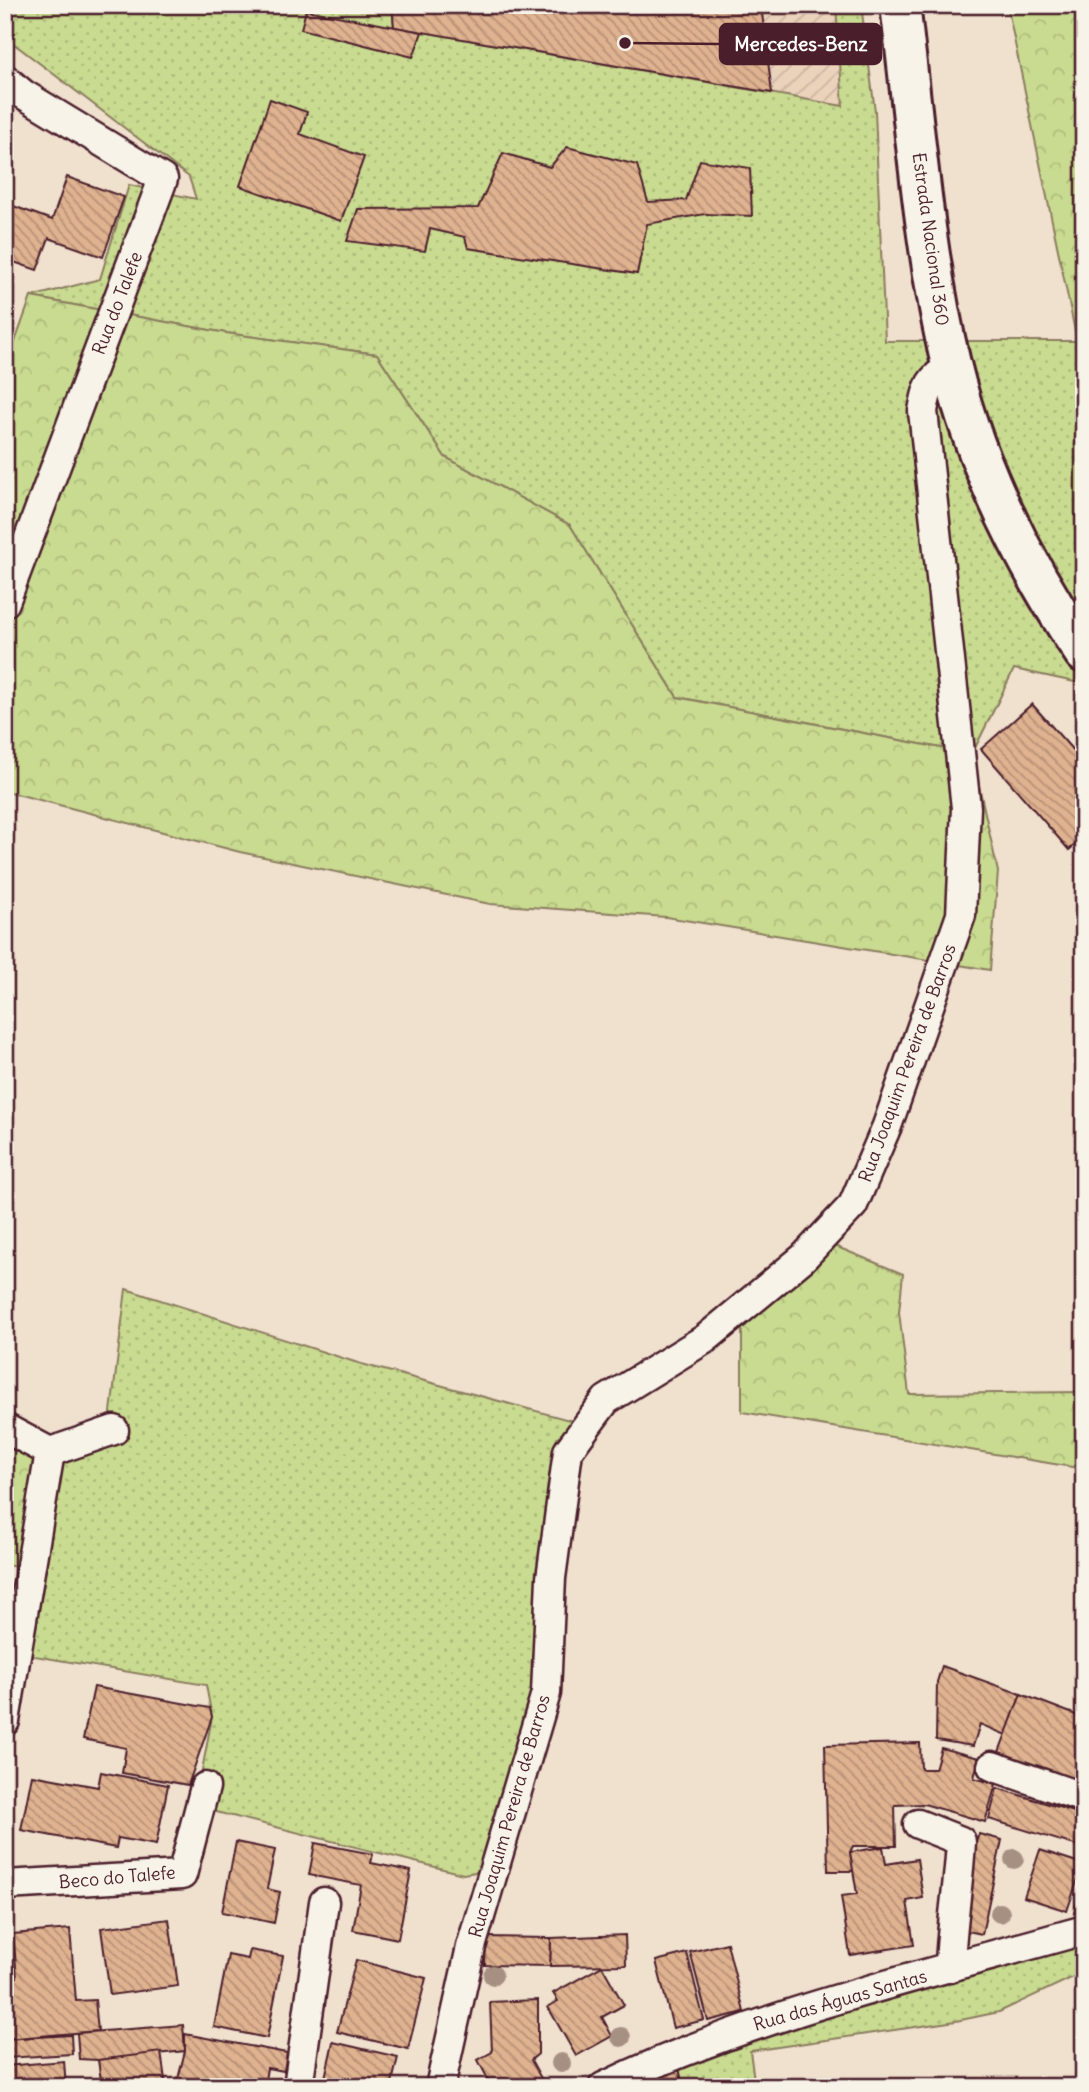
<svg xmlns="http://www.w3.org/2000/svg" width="1089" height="2092" viewBox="0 0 1089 2092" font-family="Delius,sans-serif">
<defs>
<pattern id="industrial-furrows" width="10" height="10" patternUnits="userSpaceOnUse" patternTransform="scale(1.75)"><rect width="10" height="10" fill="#ebd2bb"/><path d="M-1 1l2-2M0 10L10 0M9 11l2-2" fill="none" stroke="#cbb4a1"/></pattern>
<pattern id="grass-dots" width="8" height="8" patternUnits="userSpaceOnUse" patternTransform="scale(1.75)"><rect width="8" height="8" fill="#c9db90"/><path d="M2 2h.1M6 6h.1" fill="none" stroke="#aebc7c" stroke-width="1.8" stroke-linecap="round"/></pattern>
<pattern id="forest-crowns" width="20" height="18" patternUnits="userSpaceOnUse" patternTransform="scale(1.75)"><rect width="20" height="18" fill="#c9db90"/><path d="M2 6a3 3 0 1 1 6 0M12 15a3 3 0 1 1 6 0" fill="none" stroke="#aebc7c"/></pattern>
<pattern id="building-back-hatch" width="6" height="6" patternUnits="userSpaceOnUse" patternTransform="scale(1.75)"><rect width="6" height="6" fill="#dfb290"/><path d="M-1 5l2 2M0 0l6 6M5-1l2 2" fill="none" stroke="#b79076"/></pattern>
</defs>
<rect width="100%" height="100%" fill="#f0e0ce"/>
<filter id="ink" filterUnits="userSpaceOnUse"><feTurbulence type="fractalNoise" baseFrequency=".0143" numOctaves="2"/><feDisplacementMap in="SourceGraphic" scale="14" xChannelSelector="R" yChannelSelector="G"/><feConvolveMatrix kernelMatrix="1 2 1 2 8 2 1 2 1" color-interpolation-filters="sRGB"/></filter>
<g filter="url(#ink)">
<polygon fill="url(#industrial-furrows)" points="392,5 861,5 844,106 394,27"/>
<g fill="url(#grass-dots)" stroke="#8a7d5e" stroke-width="2">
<polygon points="5,5 392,5 394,27 843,106 836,5 861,5 875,111 885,341 1077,341 1084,353 1084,684 1014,669 972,754 677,697 570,525 445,457 377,354 226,333 31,297 100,279 129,185 196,199 189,177 5,37"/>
<polygon points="126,1289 358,1363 588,1425 568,1451 546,1693 495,1869 463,1874 200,1808 201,1776 212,1717 206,1685 17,1653 50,1452 114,1430 111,1412"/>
<polygon points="1084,1930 1084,1972 999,2012 956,2021 750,2051 755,2087 683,2087 676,2054"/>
</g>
<g fill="url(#forest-crowns)" stroke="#8a7d5e" stroke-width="2">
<polygon points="1007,5 1084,5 1084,353 1077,341"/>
<polygon points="31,297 226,333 377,354 445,457 570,525 677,697 972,754 998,872 990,970 666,917 490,904 240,852 5,791 5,370"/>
<polygon points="820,1240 903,1274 899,1312 909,1394 1084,1392 1084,1469 742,1412 742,1308"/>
<polygon points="5,1428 50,1452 31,1569 5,1565"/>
</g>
<g fill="url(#building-back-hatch)" stroke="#4a1f2b" stroke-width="2">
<polygon points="392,5 761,5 772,93 394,27"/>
<polygon points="306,10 422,32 413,57 301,29"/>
<polygon points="270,99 307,112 300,134 364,157 341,221 240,186"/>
<polygon points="567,147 637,165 648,202 686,200 700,160 750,168 752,216 705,214 647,224 637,274 468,248 465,237 430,229 425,251 347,241 358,209 478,208 503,153 550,167"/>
<polygon points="67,177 124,197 103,257 49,238 37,270 5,259 5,203 52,220"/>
<polygon points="1032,704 1084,763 1084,837 1069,850 981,749"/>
<polygon points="942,1666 1021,1694 1006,1735 980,1724 973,1746 936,1740 937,1682"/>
<polygon points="94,1687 210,1708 212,1717 188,1785 122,1773 126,1748 83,1739"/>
<polygon points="1021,1694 1084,1718 1084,1758 1075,1781 999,1752"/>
<polygon points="920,1743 921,1769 935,1769 941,1748 979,1758 974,1778 996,1784 985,1822 924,1804 895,1805 896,1846 853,1846 850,1852 854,1871 828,1871 825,1745"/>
<polygon points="101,1772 168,1785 156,1845 118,1838 116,1848 21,1830 32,1775 98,1787"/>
<polygon points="997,1788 1084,1815 1084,1848 989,1819"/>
<polygon points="979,1834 1002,1840 982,1934 958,1929 970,1856"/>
<polygon points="236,1842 275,1850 267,1889 280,1892 274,1923 222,1912"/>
<polygon points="315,1843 373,1854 371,1863 411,1871 398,1939 353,1930 361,1885 309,1875"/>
<polygon points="883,1847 886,1864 917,1859 923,1898 907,1901 914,1945 850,1955 841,1896 857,1894 850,1852"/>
<polygon points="1040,1850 1083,1864 1067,1911 1024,1897"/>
<polygon points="1084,1876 1084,1910 1074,1913"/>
<polygon points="169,1919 178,1986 110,1995 101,1928"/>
<polygon points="70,1929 76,2001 95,2000 98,2031 5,2039 5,1977 17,1977 13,1934"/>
<polygon points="625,1935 626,1965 550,1966 551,1938"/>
<polygon points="486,1937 551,1938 550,1966 485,1965"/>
<polygon points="727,1943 744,2012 708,2021 690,1952"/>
<polygon points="250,1950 283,1956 267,2038 214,2027 228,1955 248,1959"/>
<polygon points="687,1953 704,2020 673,2028 656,1961"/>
<polygon points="356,1960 426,1978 408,2049 337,2032"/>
<polygon points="602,1966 624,2005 602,2017 612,2036 576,2056 548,2007 558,2001 553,1993"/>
<polygon points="538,2000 538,2054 531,2060 543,2082 533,2087 492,2087 478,2060 492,2052 490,2002"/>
<polygon points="183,2025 185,2051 98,2060 79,2059 77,2033"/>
<polygon points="185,2034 287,2053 284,2071 267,2068 264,2087 176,2087 185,2051"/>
<polygon points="71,2035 72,2054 5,2058 5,2039"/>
<polygon points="333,2042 398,2057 391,2087 323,2087"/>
<polygon points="161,2052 166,2087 102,2087 98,2060"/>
<polygon points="64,2061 66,2087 5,2087 5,2066"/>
<polygon points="679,2068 683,2087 642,2087"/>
</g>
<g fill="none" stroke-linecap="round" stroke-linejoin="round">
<defs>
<g id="street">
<polyline points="5,79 23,94 163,179 5,602"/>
<polyline points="5,1428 50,1452 5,1721"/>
<polyline points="50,1452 114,1430"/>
<polyline points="992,1766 1084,1798"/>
<path d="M918,1824L961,1841C959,1884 951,1925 950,1968"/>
<polyline points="5,1885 182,1875 205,1787"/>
<polyline points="298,2087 324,1902"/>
<path d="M440,2087L471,1947L546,1693L551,1578L568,1451L606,1400L705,1339L803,1258L853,1205L887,1126L961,915L966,808L923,411C928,386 929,379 951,366"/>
<path d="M603,2087C755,2014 922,1976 1084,1930"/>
</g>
<path id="secondary" d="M900,5C915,123 923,249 951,364C976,468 1025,565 1084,653"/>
</defs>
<use href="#street" stroke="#4a1f2b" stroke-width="33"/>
<use href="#secondary" stroke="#4a1f2b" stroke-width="44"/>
<use href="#street" stroke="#f7f3e8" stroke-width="28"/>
<use href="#secondary" stroke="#f7f3e8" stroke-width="38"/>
</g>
<g fill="#a69082">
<circle cx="1014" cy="1859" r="10"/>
<circle cx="1000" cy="1913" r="10"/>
<circle cx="493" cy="1975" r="10"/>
<circle cx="621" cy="2037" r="10"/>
<circle cx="561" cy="2063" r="10"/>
</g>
</g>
<g text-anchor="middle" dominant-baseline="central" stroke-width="5" stroke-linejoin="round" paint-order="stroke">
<g font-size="18" fill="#4a1f2b" stroke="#f7f3e8">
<text transform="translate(931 239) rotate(82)">Estrada Nacional 360</text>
<text transform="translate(117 303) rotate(-69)">Rua do Talefe</text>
<text transform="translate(907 1063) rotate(-70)">Rua Joaquim Pereira de Barros</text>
<text transform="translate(509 1816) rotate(-74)">Rua Joaquim Pereira de Barros</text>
<text transform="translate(117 1877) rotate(-5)">Beco do Talefe</text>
<text transform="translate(840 2000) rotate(-16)">Rua das Águas Santas</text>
</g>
</g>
<path fill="none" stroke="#4a1f2b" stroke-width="2.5" d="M625 43L720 44"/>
<circle fill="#4a1f2b" stroke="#f7f3e8" stroke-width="2.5" cx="625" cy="43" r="7"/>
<rect fill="#4a1f2b" stroke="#4a1f2b" stroke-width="2.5" x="720" y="24" width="161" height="40" rx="7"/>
<g font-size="19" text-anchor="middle" font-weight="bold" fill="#fff">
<text x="801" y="51">Mercedes-Benz</text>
</g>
<rect width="1089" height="2092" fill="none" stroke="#f7f3e8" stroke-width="28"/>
<rect x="14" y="14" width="1061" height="2064" fill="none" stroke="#4a1f2b" stroke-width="2.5" filter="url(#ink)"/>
</svg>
